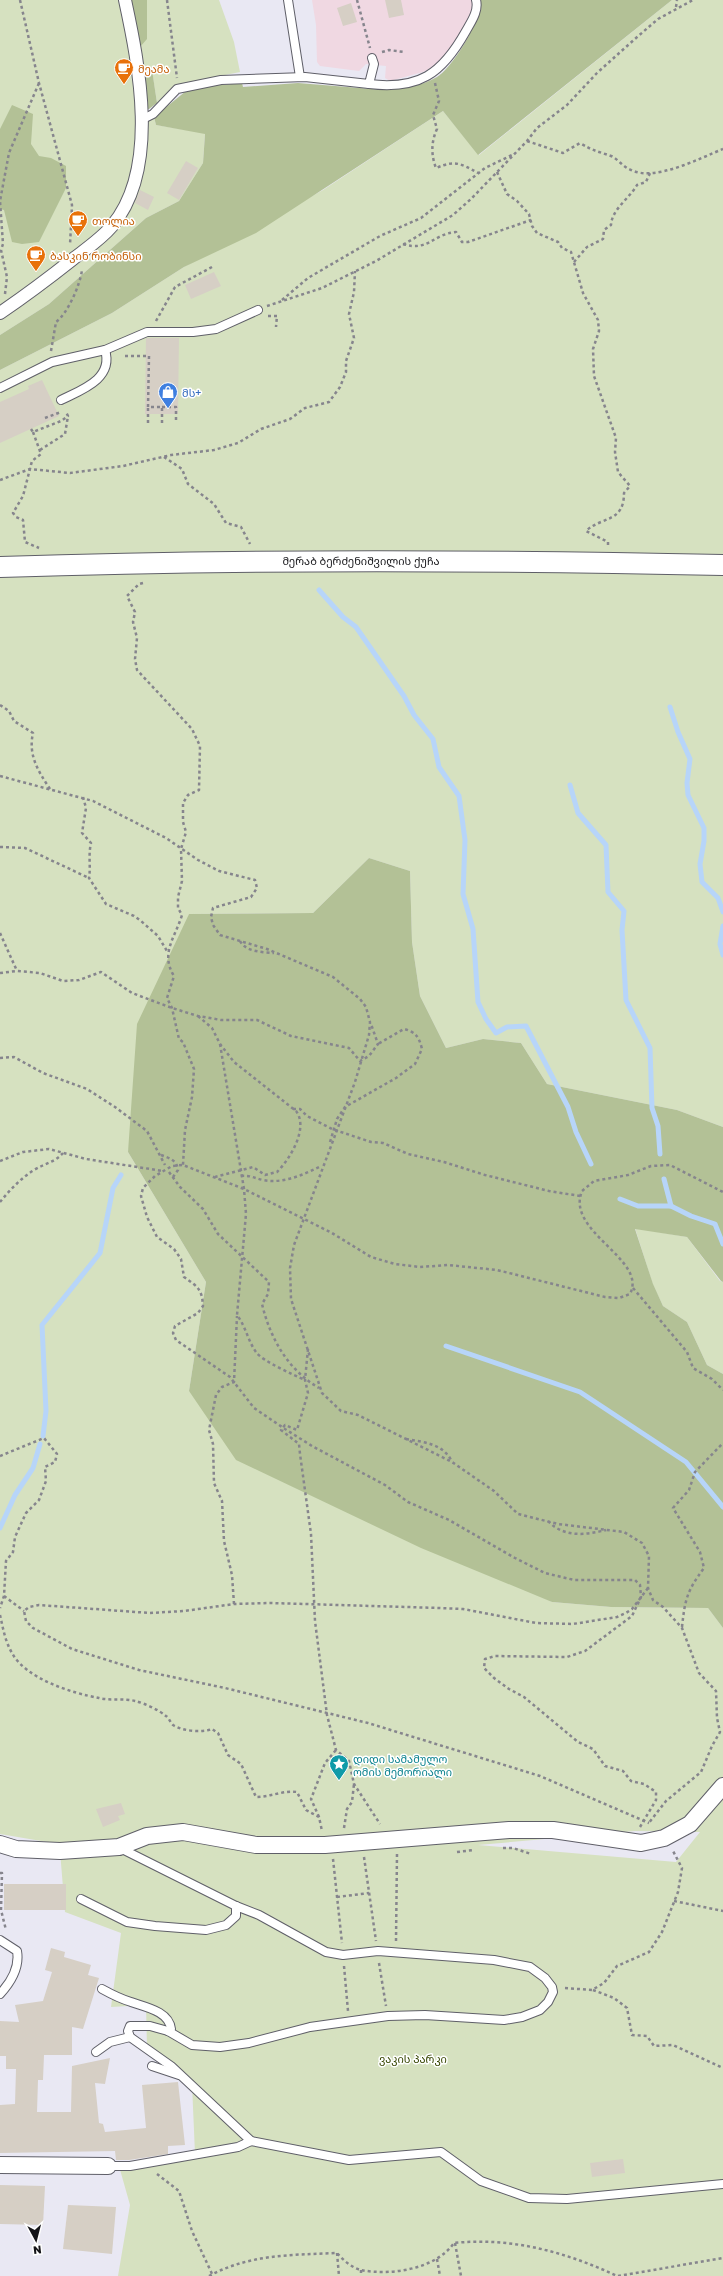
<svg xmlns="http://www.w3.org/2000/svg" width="723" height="2276" viewBox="0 0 723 2276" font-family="'Golos Text','Noto Sans Georgian',sans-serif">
<rect width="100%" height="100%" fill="#e9e8f3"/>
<polygon fill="#f0d8e2" points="312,0 473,0 474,4 470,19 450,54 437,65 423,72 390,81 385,78 386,66 366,64 359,71 320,66 317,62 316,25"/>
<g fill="#d6e1c0" fill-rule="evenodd">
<polygon points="0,0 129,0 147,19 147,0 219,0 234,42 240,72 181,84 157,103 152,71 143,67 146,109 154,117 156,125 205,133 203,163 179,201 146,218 49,304 0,335"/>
<path d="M672,0H723V1127L677,1110L547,1084L521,1043L483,1039L446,1048L420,996L412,942L410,871L369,858L313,913L189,914L128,1152L206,1282L189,1391L552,1602L611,1607L708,1608L723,1628V2276H118L130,2205L119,2166L195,2154L192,2084L147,2048L146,2005L111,2007L121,1933L65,1912L60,1851L53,1843L0,1834V370L112,313L184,267L323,190L443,111L479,155ZM635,1831L700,1832L676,1862L478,1845Z"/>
<polygon points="635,1228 687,1237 720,1281 723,1282 723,1374 707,1365 687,1322 663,1306 653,1285"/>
</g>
<g fill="#b3c196">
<polygon points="129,0 147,0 147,39 140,47"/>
<path d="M478,0H672L478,155L443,111L256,233L184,267L112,313L0,370V335L49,304L146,218L179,201L203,163L205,134L156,125L154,117L186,91L210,86L242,83L243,87L298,83L384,90C401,89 422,86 437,77C450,69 471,36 475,21C477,15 477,7 478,0Z"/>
<polygon points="143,67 152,70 157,103 149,109 146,109"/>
<polygon points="12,105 33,114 31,144 39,156 51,158 66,166 66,188 39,242 22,244 12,242 4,210 0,209 0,129"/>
<polygon points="369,858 410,871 412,942 420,996 446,1048 483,1039 521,1043 547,1084 677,1110 723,1127 723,1282 721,1281 687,1237 635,1229 653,1284 663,1306 687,1322 707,1365 723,1374 723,1628 708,1608 611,1607 552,1602 421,1548 236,1460 189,1391 206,1282 128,1152 137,1024 189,914 313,913"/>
</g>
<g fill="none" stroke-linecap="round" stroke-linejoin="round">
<g stroke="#b7d5f9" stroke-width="5">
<polyline points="319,590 343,617 356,627 404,696 414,715 433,739 439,767 459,796 465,840 463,894 473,929 478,1002 486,1019 496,1033 507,1027 526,1026 568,1107 576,1132 591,1164"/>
<polyline points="670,707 678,732 690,759 687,783 688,795 704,828 704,841 700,864 702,882 718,898 723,912"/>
<polyline points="570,785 578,813 606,845 608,892 624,911 622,930 626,1000 650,1048 652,1108 658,1126 660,1154"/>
<polyline points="723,926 720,944 723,955"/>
<polyline points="664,1179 671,1206"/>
<polyline points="620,1199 638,1206 671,1206 691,1216 715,1224 723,1244"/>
<polyline points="446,1346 580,1392 686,1462 723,1507"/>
<polyline points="43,1436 46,1411 42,1325 100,1253 113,1188 121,1175"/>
<polyline points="0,1528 15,1495 33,1468 40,1444"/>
</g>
</g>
<g fill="#d6cfc5">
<polygon points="385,0 401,0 404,15 389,18"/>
<polygon points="351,3 357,22 343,26 337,8"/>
<polygon points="186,161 198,168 179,200 167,193"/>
<polygon points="140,190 154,197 148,210 135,203"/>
<polygon points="214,272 221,286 191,299 185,285"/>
<polygon points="146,338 179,338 178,414 145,414"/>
<polygon points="42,380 59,416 0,443 0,402 29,389 28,386"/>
<polygon points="121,1803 125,1814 118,1816 120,1820 103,1827 96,1809"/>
<rect x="4" y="1884" width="62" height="26"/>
<polygon points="51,1948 65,1952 64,1957 91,1965 88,1975 99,1978 83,2029 72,2027 72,2055 44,2055 43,2080 38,2080 37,2112 71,2112 72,2066 110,2058 105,2084 95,2083 99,2123 103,2124 105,2132 146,2128 142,2085 178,2082 185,2145 168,2146 168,2154 129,2160 116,2160 115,2151 0,2153 0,2105 15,2104 16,2069 6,2069 6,2056 0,2056 0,2021 19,2022 15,2005 43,2001 52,1972 45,1970"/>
<polygon points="623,2159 625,2173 592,2177 590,2163"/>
<polygon points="0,2185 45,2186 43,2225 0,2224"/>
<polygon points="68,2205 116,2207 112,2254 63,2249"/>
</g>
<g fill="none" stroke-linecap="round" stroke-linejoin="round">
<defs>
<g id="service">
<polyline points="288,0 300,77"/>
<path d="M369,84C419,90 442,74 466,31C471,22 479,11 476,0"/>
<polyline points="141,120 153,114 177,89 221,80 305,77 369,84 374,64 372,58"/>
<polyline points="0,388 52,362 105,350 147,332 193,332 216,329 258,310"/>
<path d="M61,400C81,390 114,379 105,350"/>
<polyline points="120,1848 236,1906 259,1915 326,1952 343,1955 378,1951 494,1960 530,1967 545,1978 552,1987 553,1992 548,2002 540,2010 522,2017 504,2020 425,2015 388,2016 310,2027 249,2043 220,2047 192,2045 168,2031 150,2026 130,2026 128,2031 130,2037 171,2066 251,2141 349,2160 441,2152 481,2181 529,2198 567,2199 723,2184"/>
<polyline points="81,1899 127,1922 155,1926 206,1930 226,1925 236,1916 236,1906"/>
<path d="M0,1940L17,1951C20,1968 11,1982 0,1994"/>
<path d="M102,1989C111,1994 121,1999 131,2002C145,2007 169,2011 171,2029L168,2031"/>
<polyline points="96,2052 110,2042 130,2037"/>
<polyline points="152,2066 179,2075"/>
<polyline points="108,2166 130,2166 238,2147 251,2141"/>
</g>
<path id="pedestrian" d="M0,313C25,296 49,278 73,259C86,249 101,239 112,226C160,169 139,65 125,0"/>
<g id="minor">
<polyline points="0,1844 16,1849 60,1851 119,1847 147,1836 183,1832 256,1845 325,1845 509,1830 553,1830 641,1843 664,1838 690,1824 723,1786"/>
<polyline points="0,2165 108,2166"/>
</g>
<path id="tertiary" d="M0,567C241,559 482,560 723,565"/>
</defs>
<use href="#service" stroke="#5f5f68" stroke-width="10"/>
<use href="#pedestrian" stroke="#5f5f68" stroke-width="14"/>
<use href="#minor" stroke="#5f5f68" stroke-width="18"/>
<use href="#tertiary" stroke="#5f5f68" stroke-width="22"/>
<g stroke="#86858d" stroke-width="2.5" stroke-dasharray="3 3" stroke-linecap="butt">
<polyline points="20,0 39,83 72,205 70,245"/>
<polyline points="167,0 177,78"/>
<polyline points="357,0 370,48"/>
<polyline points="676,7 677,0"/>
<polyline points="382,52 389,50 404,52"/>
<path d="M435,83L439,101L433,115L437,129C431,142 431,155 436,168C455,160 460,163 478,173"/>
<path d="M527,141L563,153L580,143C593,151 597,151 611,156C618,159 623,167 631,170C655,182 700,158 723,149"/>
<path d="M497,172L507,194L517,201L529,214L532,226L537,233L558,242L562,248L571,252L583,293L598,320L599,331L593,349L594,376L616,438L615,452L618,472L630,486L624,493C624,523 602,516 586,531L608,542V546"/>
<path d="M403,244C428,252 433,234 456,232L462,242H468L531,220"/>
<path d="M574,262L587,247L603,239L604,230L611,225C612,209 629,199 637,185L646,182L650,173"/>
<polyline points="5,294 7,277 1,250 3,244 0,201 9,153 39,83"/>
<polyline points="282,300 308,278 380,236 421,218 485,168 512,155"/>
<polyline points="267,306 322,288 376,261 453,215 471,199 527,141 537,128 567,105 597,73 636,38 658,19 693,0"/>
<polyline points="268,316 277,316 276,327"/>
<polyline points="156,321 175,287 212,267"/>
<path d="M51,351L56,322C68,313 80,285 82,270"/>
<polyline points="125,356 149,356 148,407 162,407 162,423"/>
<polyline points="162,407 176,407 176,423"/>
<polyline points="45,418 61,412"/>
<polyline points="148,423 148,407"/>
<polyline points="31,429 33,432 61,421 68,416 66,412"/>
<polyline points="33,432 41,454 32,461 23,496 13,513 16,517 23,520 25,542 39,548"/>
<polyline points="40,450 65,434 68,416"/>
<polyline points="164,457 182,469 188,484 214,504 226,523 241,527 250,544"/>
<polyline points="0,480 30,469 70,473 123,466 171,455 214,450 238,443 261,429 290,419 305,408 329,402 340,387 346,372 346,361 354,338 349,314 354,292 355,271"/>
<path d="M143,583L139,584L127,596L135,612L133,622L137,638L135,659L137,670L192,729L200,746L199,790L188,795L183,803V822L186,832L181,849L182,881L178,897V908L182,915C175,938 160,953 174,976L167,998L172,1008L179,1039L183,1042L194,1069L192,1097L185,1130L183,1165"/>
<path d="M0,705L9,711L14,721L33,733C28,755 38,771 50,789"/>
<polyline points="0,776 93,801 166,838 198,860 219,871 255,880 257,888 251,897 213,908 211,917 213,925 220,935 267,949 333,977 360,999 366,1007 370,1022 369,1035 355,1082 294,1245 290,1268 291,1299 322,1393 341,1411 358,1415 452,1462 494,1491 518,1514 558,1524 624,1532 642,1543 649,1556 648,1588 653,1600 663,1607 682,1628 699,1673 716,1691 717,1718 720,1732 712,1746 701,1772 666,1801 648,1824"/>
<path d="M83,797L86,808L82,833L91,843C88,856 91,866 89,878L106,904L134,916L141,921L158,936L167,951"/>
<polyline points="0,847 25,848 89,878"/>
<polyline points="0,933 17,971"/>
<path d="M240,941C246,952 262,952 274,953"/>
<polyline points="0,973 17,971 40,973 63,981 79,980 101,972 132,993 172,1008 198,1016 221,1020 257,1020 291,1036 349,1048 360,1061 369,1056 378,1044 371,1024"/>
<path d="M198,1016L212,1028L220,1044L234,1062L296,1111C309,1128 290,1159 277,1172L265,1175L253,1167L215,1177"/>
<path d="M220,1044L244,1189L246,1214L237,1315C246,1327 248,1341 256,1352C262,1361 294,1375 305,1380"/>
<polyline points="0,1058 14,1057 43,1073 87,1089 115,1107 147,1131 165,1165"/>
<polyline points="293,1109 300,1109 307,1116 332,1129 371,1142 383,1143 408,1154 444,1162 485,1175 549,1191 580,1196"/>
<path d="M330,1142L337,1119L345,1107L396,1078L415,1064L422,1049C419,1037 416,1032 404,1029L378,1044"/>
<path d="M161,1155C169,1158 177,1160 178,1170L173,1177"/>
<polyline points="0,1161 23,1152 49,1149 86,1159 163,1171"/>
<path d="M169,1172L180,1187L203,1209L218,1234L269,1282L268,1294L262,1304C270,1338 288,1370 319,1388"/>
<path d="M241,1176C250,1175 254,1178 263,1180C283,1184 303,1175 321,1166"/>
<path d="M0,1202C10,1190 21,1178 34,1170C45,1163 54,1163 63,1153"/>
<polyline points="633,1288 687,1352 693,1368 712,1379 723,1390"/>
<polyline points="308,1349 305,1380 308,1393 297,1430 285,1425 281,1430 299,1444 300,1454 311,1534 315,1621 327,1715 336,1750 349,1761 354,1784 380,1824"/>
<path d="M406,1439C424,1442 444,1444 452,1462"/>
<polyline points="0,1456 44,1438 57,1454 55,1462 45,1467 46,1481 39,1500 26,1513 15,1537 13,1552 6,1561 4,1596 0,1608"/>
<path d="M548,1521C564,1538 586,1535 606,1530"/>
<polyline points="648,1588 632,1609 626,1613 617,1617 573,1624 536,1623 463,1609 440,1608 271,1603 234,1604 184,1611 150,1613 39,1605 29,1607 24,1611 26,1621 33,1628 72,1649 139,1670 225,1688 368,1723 540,1776 649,1823"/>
<polyline points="4,1596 24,1611"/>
<polyline points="234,1604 232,1575 224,1541 222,1501 214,1483 213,1444 209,1430 216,1395 222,1387 234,1382 237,1316"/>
<path d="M0,1615C3,1628 5,1641 12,1653C26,1679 72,1693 99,1698C111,1701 124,1698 135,1701C144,1703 159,1710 166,1716C169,1718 170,1722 173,1725C182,1731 202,1733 212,1729L218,1733L228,1755L241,1764L256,1797C270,1797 284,1790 297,1792L306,1810L319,1817L322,1831"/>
<path d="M682,1627C685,1599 687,1591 704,1568L700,1552L673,1508L689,1490L695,1472L723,1443"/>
<polyline points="319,1817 311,1799 325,1763 336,1750"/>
<path d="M640,1827L656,1800V1792L644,1784L631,1781L623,1771L605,1766L593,1749L578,1742L524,1697L509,1689L494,1678L484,1668L485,1659L495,1656L567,1657L585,1651L632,1616L641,1597L640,1585L635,1580H574L545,1573L515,1558L449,1520L408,1502L385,1485L312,1446L285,1429L254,1408L230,1377L176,1340L173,1333L175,1326L198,1313L203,1306C202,1289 198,1287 184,1277L181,1259L174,1249L157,1237L147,1217L141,1196L143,1188L155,1176L172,1166L183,1165L244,1189L332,1233L371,1257L395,1264L420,1267L448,1265L497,1270L605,1297L619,1298L630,1294C648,1259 565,1232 582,1191L594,1181L628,1175L651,1166L670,1165L723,1192"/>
<polyline points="344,1828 347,1809 352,1802 354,1784"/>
<polyline points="503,1848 513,1848 531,1854"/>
<polyline points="457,1852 474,1850"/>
<polyline points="364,1857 376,1941"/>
<polyline points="333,1859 342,1943"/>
<polyline points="0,1873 2,1873 1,1910 6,1930"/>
<polyline points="337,1897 369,1893"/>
<polyline points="674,1901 723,1911"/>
<polyline points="396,1941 397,1854"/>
<polyline points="379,1963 386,2006"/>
<polyline points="344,1966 348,2011"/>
<polyline points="565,1988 592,1990 604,1983 617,1966 649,1952 662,1932 678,1892 682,1868 673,1851"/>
<polyline points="593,1990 614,1998 627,2008 632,2035 647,2036 654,2046 673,2045 723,2068"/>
<polyline points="157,2174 179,2191 192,2231 213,2276"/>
<polyline points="455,2243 461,2276"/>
<polyline points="337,2253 339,2276"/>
<polyline points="437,2259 440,2276"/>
<polyline points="361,2270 361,2276"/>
<path d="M209,2276C250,2254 291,2255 337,2253C343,2260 352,2268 361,2270C391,2276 436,2269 454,2243C511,2237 566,2252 617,2276"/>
<polyline points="618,2276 723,2258"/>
</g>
<use href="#service" stroke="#fff" stroke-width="8"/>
<use href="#pedestrian" stroke="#fff" stroke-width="12"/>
<use href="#minor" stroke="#fff" stroke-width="16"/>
<use href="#tertiary" stroke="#fff" stroke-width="20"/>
</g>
<defs>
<symbol id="cafe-pin" viewBox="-11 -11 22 30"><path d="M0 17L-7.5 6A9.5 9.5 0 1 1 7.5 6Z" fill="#e8710a" stroke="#fff"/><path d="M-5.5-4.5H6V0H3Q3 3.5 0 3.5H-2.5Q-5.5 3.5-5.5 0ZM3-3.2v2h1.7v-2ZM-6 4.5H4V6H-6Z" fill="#fff"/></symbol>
<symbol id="shop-pin" viewBox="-11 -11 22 30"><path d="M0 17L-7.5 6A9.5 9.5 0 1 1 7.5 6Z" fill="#3f7fe0" stroke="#fff"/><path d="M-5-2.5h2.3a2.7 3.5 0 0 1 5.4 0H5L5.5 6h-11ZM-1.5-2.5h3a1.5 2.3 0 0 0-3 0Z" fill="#fff"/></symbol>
<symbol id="sight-pin" viewBox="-11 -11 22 30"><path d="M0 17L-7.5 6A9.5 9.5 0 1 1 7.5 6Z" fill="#0f9aa8" stroke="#fff"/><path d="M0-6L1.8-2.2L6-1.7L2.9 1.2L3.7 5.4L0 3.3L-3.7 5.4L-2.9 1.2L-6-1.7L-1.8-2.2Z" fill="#fff"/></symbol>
</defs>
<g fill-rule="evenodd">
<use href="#cafe-pin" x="113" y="57" width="22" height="30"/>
<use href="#cafe-pin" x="67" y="209" width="22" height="30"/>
<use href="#cafe-pin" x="25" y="244" width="22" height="30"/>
<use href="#shop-pin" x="157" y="381" width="22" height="30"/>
<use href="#sight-pin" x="328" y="1753" width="22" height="30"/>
</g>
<g text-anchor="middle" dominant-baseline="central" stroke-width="3" stroke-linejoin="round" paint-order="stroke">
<g font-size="11" fill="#c56008" stroke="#fff" text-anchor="start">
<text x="138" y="68">მეამა</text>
<text x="92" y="220">თოლია</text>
<text x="50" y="255">ბასკინ რობინსი</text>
</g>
<g font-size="11" fill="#366cbe" stroke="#fff" text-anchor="start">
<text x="182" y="392">მს+</text>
</g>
<g font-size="11" fill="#151519" stroke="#fff">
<text x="361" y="560">მერაბ ბერძენიშვილის ქუჩა</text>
</g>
<g font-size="11" fill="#0d838f" stroke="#fff" text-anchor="start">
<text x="353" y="1758">დიდი სამამულო<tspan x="353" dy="13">ომის მემორიალი</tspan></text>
</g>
<g font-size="11" fill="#364500" stroke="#fff">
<text x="413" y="2058">ვაკის პარკი</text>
</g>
</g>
<g transform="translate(36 2240) rotate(173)" stroke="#ffffff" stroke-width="3" paint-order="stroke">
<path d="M0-3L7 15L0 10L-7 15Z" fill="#151519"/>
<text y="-6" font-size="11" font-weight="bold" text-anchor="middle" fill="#151519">N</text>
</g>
</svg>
